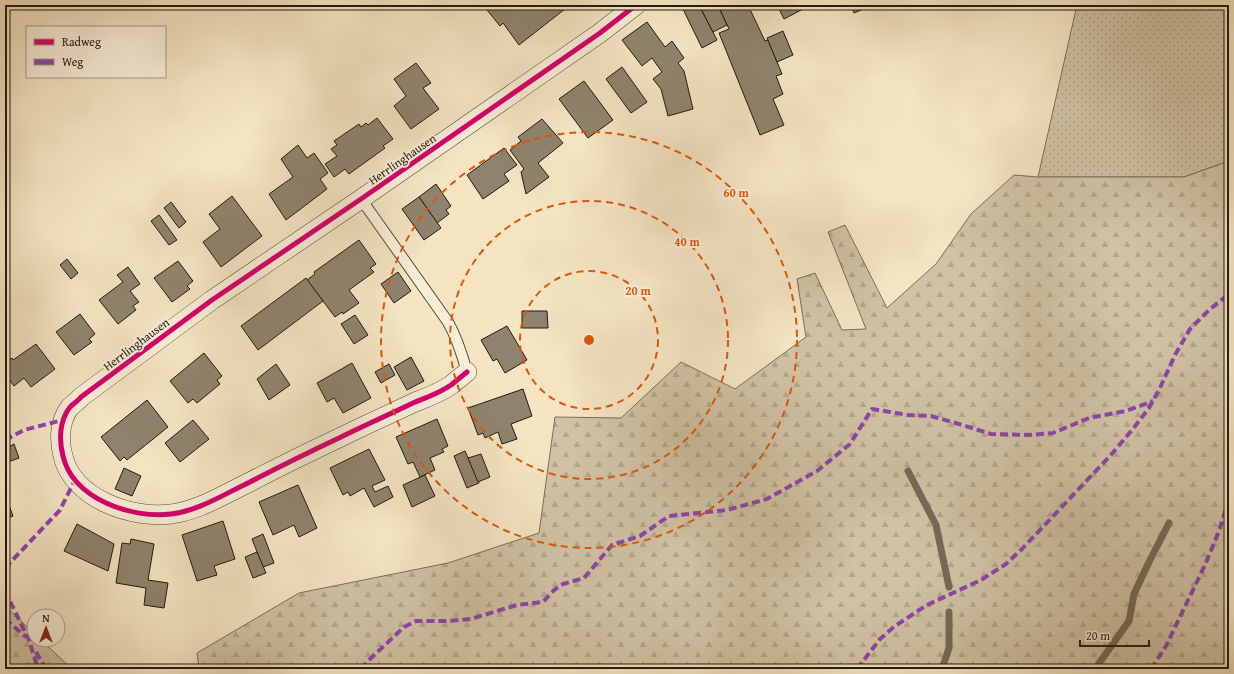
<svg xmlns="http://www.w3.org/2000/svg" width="1234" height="674" viewBox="0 0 1234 674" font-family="'Gentium Book Plus',serif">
<defs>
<pattern id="grass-dots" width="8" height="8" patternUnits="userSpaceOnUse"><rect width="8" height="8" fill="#d0c2a4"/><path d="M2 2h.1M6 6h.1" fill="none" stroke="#b2a68c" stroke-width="1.8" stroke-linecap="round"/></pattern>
<pattern id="forest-firs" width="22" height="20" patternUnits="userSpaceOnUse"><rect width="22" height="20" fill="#d0c2a4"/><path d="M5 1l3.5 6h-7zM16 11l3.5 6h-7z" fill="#b2a68c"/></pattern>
</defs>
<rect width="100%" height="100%" fill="#f4e4c2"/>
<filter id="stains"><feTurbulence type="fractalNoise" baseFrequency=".005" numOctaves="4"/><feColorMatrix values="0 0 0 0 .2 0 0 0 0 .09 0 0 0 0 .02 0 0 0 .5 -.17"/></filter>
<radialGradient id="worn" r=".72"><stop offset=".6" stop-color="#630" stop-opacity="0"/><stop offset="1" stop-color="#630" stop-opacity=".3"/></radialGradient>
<polygon fill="url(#grass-dots)" stroke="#796e5a" points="1077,5 1229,5 1229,161 1184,177 1038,177"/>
<g fill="url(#forest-firs)" stroke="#796e5a">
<polygon points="1229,161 1229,669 199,669 197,653 299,593 448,563 539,533 555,417 621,418 681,362 735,389 806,337 797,279 815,273 842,330 866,329 828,232 845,225 887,308 936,264 971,214 1014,175 1038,177 1184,177"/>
<polygon points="5,606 34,633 34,640 41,640 72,669 5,669"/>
</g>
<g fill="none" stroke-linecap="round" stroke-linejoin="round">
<g stroke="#756a57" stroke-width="7">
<polyline points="908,471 936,525 949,587"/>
<polyline points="942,669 949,648 949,612"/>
<polyline points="1095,669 1129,621 1134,594 1149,562 1169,523"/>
</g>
</g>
<g fill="#8f836d" stroke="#221a11">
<polygon points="483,5 562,5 565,9 519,45 503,23 500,26"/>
<polygon points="681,5 699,5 717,40 702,48"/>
<polygon points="699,5 718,5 727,25 713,32"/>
<polygon points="718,5 748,5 765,41 768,40 782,74 776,76 783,94 773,99 784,125 760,135 719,33 729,29"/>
<polygon points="777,5 801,5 803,9 784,19"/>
<polygon points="851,5 867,5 868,7 854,13"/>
<polygon points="647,22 665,47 672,41 684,58 678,63 684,71 693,109 668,116 661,89 653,79 662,72 652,58 642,66 622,40"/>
<polygon points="783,31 793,55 777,62 767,38"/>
<polygon points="416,63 431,83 423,88 439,109 411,129 394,106 406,96 394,79"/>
<polygon points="622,67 647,102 631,113 606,79"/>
<polygon points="584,81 613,120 588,138 559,99"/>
<polygon points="377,118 393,139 383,146 385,148 349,174 345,169 334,177 325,164 337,156 331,149 337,145 334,141 359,124 361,127 366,123 368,125"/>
<polygon points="542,119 563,143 538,163 549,177 526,194 521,172 524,169 510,150 521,141 518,137"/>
<polygon points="298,145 307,158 314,153 328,173 320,179 327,189 286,220 269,194 293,177 281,159"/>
<polygon points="504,148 517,165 504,174 509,181 483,199 467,175"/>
<polygon points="436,184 451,206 446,210 449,214 437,223 419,197"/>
<polygon points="232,196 262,236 221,267 203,242 220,229 209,214"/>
<polygon points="419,197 441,228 424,240 402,209"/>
<polygon points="171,202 186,222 179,228 164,208"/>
<polygon points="159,215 177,240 169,245 151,221"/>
<polygon points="359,240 376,264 370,268 374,272 349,290 359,303 343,314 342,312 335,317 307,280 315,274 314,272"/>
<polygon points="67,259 78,273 71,279 60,265"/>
<polygon points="178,261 193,281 187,286 190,289 172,302 154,278"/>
<polygon points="128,267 140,284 130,291 139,302 133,306 136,310 118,324 99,300 123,282 117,275"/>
<polygon points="398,272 411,291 394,303 381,284"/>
<polygon points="306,278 323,301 258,350 241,326"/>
<polygon points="522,311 547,311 548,328 522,328"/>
<polygon points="80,314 95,334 89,339 92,342 74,355 56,332"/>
<polygon points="355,315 368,335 354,344 341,324"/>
<polygon points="507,326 527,360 505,373 497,359 493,361 481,340"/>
<polygon points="36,344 55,369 31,387 24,378 14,386 5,374 5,363 12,358 13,360"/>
<polygon points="204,353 222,376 217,380 220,384 197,403 193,399 188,403 170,381"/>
<polygon points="411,357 424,381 407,390 394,367"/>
<polygon points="352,363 371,398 343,413 334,398 327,402 317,383"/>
<polygon points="276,364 290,385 269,400 257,379"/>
<polygon points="389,364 395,375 381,383 375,372"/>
<polygon points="523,389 532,416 511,424 517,439 502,444 498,432 485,438 483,433 478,435 468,408"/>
<polygon points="147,400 168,427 127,460 124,457 120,461 101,437"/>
<polygon points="437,419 448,446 442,449 444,452 430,458 435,470 420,477 413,462 408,464 396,437"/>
<polygon points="193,420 209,439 180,462 165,443"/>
<polygon points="14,444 19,458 5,463 5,449"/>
<polygon points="369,449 385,480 372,486 375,492 388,486 393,497 374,507 364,488 350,496 348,492 343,495 330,468"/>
<polygon points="465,451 479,483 467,488 454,456"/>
<polygon points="481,454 490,477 478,482 468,458"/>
<polygon points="124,468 141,476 132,496 115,489"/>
<polygon points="425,475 435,496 412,507 403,485"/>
<polygon points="298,485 317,528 299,537 294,525 273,535 259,502"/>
<polygon points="5,495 13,516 5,519"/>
<polygon points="223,521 235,559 214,566 217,575 197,581 182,535"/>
<polygon points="77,524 114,544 108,571 64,551"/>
<polygon points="263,534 274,563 263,567 252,539"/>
<polygon points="131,539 154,544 148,580 168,583 164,608 144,605 146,588 116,583 122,543 130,544"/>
<polygon points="257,552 266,573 253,578 245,557"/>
</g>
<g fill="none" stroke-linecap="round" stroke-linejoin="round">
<defs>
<path id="service" d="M361,199L448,322C457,338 462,354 467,372"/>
<path id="minor" d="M467,372C462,376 456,381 451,385C440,393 425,398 413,403C388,415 363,426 339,438C307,453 275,469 244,485C221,496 197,511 171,514C132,519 73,499 63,456C59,441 59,421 70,407C73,404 78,401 81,397L212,300L361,199L600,33L636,5"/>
</defs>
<use href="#service" stroke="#564c3d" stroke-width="12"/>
<use href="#minor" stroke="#564c3d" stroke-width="20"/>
<use href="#service" stroke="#f8edd7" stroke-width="10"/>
<use href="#minor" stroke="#f8edd7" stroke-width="19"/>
<g stroke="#8e44ad" stroke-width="4" stroke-dasharray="8 4" stroke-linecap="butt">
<polyline points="5,440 24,430 63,420"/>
<polyline points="5,568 60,510 75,480"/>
<polyline points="5,591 29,640 38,669"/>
<polyline points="5,619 26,637"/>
<polyline points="36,652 46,669"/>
<polyline points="361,669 368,661 404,627 416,621 446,621 471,619 517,605 543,602 554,590 563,584 584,578 612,545 640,536 669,516 727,510 767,499 817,471 850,444 872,409 908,415 931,416 959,424 991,434 1029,435 1053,433 1089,418 1126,411 1153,401"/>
<polyline points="857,669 880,639 895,626 927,605 981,580 1006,564 1022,549 1110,456 1132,430 1149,408 1159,390 1175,355 1190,329 1209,310 1229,294"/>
<polyline points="1151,669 1166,646 1205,565 1219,531 1229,499"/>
</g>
<defs>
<path id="cycleway" d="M467,372C462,376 456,381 451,385C440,393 425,398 413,403C388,415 363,426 339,438C307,453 275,469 244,485C221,496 197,511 171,514C132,519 73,499 63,456C59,441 59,421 70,407C73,404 78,401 81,397L212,300L361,199L600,33L636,5"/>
</defs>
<use href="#cycleway" stroke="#f8edd7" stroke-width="8"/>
<use href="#cycleway" stroke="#d6006c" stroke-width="5"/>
</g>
<g fill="none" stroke="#de560c" stroke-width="2" stroke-dasharray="7 5">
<circle cx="589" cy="340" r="69"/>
<circle cx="589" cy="340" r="139"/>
<circle cx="589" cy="340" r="208"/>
</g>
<g text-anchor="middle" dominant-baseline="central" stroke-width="4" stroke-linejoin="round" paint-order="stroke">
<g font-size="12" fill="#221a11" stroke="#f8edd7">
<text transform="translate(402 159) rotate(-35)">Herrlinghausen</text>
<text transform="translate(136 344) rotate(-37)">Herrlinghausen</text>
</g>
</g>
<circle cx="589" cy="340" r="6" fill="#de560c" stroke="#f8edd7" stroke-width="2"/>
<g font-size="12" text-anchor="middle" font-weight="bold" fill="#de560c" stroke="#f8edd7" stroke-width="4" stroke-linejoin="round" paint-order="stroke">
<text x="736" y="197">60 m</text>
<text x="687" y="246">40 m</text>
<text x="638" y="295">20 m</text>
</g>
<rect width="1234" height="674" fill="none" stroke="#f4e4c2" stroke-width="20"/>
<rect x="6" y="6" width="1222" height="662" fill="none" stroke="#221a11" stroke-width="2"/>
<rect x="10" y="10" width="1214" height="654" fill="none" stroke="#221a11"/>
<rect x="26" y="26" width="140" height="52" fill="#f8edd7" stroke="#a29988"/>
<rect x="34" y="39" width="20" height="6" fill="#d6006c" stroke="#a29988"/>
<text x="62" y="46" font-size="12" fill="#221a11">Radweg</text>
<rect x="34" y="59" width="20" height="6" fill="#8e44ad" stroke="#a29988"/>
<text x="62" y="66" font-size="12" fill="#221a11">Weg</text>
<g transform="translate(46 628)"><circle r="19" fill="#f8edd7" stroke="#a29988"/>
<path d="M0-3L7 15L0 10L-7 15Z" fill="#8f2418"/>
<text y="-6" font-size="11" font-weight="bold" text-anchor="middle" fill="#221a11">N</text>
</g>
<path d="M1080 640v6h69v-6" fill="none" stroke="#221a11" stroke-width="2"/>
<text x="1086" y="640" font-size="12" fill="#221a11" stroke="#f8edd7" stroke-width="3" paint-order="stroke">20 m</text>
<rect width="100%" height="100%" filter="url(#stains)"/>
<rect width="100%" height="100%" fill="url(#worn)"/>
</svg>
